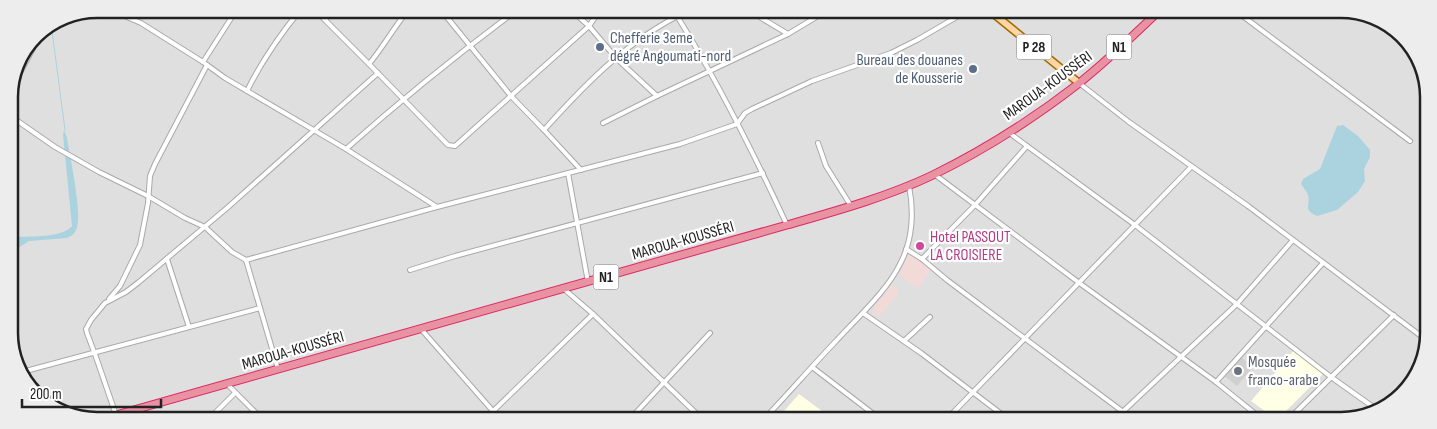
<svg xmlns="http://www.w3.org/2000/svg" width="1437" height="429" viewBox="0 0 1437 429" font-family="'Sofia Sans Condensed',sans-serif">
<rect width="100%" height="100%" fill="#f2efe9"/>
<polygon fill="#e0dfdf" points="96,9 1363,12 1406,38 1427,80 1425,355 1394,402 1346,420 74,417 34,394 10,350 9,91 35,34 63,15"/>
<g fill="#f2dad9">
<polygon points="910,251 932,268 918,288 899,275"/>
<polygon points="891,286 894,286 899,290 895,297 879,316 874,315 874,307"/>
</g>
<g fill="#ffffe5">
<polygon points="1295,349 1324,373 1277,420 1251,401"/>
<polygon points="799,394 830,417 832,419 777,419"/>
</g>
<polygon fill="#d0d0d0" points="1240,356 1253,367 1237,386 1224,376"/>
<g fill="#aad3df">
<path d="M1343,125L1358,136L1370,150V157L1364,169L1365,181L1358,192L1337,210L1317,216C1302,209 1311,206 1308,195C1307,192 1303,187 1301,184L1303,179L1320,169L1337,126Z"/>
<path d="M64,130L67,138C70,156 82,213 77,227C76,233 72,236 67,238L29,241L18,248L10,244V237C27,236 61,239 72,226L63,135Z"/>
</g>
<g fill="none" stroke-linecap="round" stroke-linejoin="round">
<polyline stroke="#aad3df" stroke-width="1" points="51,23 65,130"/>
<defs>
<g id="street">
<polyline points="108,9 141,23 203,62"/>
<polyline points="237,9 203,62 225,78 346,149 437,207"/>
<polyline points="314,9 369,64"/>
<path d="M409,9C394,27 384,46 369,64L448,145L455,146L589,26L600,10"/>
<path d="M441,10L511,96L544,130C587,82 631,37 690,10"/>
<polyline points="495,10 504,19"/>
<polyline points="571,10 589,26 616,58 657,96 788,34 828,10"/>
<polyline points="748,10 788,34"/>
<polyline points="1236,11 1410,141"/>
<path d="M677,16C719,83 754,154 787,225"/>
<polyline points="325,20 333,9"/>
<polyline points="1079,83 1129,122 1248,206 1425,339"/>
<path d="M247,91C262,60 279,36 301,9"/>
<polyline points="9,93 44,28"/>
<polyline points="9,115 55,147 99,172 148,196 185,218 205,227 232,252 246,260 437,207 680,144 737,124 745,113 752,109 812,81 891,53 917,40 967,11"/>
<polyline points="603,123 657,96"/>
<polyline points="544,130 581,170"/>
<polyline points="1008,132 1135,225 1331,377 1376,409"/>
<polyline points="818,143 826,166 851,206"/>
<path d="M346,149C401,100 458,54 517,10"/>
<polyline points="568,173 588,282"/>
<polyline points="934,174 1078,282 1216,382 1263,420"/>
<polyline points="906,249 922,259 947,280 1134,420"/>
<polyline points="167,259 189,327"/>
<polyline points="922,259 975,205 1027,146"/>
<polyline points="246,260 278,369"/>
<polyline points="410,270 455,256 763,173"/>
<polyline points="564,289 593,314 702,419"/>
<polyline points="109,299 120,286 140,245 148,203 150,176 155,164 207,65"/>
<polyline points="863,313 921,353 1008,419"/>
<polyline points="421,329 499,418"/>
<polyline points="904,341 930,317"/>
<polyline points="812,367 880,419"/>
<polyline points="22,372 260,308"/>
<polyline points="1216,382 1323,263"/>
<polyline points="227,384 261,418"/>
<polyline points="116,415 96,357 87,333 86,329 91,320 105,303 126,292 139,282 227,208 378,73"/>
<polyline points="210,418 235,393"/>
<polyline points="486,418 593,314"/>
<polyline points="630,419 710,333"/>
<path d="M764,419C789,393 812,366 837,340C857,318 887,291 900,264C913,240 914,211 909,186"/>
<polyline points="947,419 1191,167"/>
<polyline points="1114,420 1237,304 1293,240"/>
<polyline points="1288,420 1394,315"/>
</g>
<polyline id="primary" points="990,11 1079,83"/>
<path id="highway" d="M109,417L787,225C836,211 887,197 933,175C984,150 1033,119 1078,84C1106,62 1133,36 1159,11"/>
</defs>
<use href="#street" stroke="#a9a9a9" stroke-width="6"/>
<use href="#primary" stroke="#a06b00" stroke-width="9"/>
<use href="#highway" stroke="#dc2a67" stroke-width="9"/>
<use href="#street" stroke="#fff" stroke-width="4"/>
<use href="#primary" stroke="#fcd6a4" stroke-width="6"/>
<use href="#highway" stroke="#e892a2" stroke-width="7"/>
</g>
<g fill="#5c6f8a" stroke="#fff" stroke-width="2">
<circle cx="600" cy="47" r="5"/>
<circle cx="973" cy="69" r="5"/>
</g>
<circle fill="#d1479c" stroke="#fff" stroke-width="2" cx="920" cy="246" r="5"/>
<circle fill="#6b7280" stroke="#fff" stroke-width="2" cx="1238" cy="371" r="5"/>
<g text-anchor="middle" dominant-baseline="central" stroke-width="4.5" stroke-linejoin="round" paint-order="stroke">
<g fill="#fff" stroke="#646464" stroke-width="1">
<rect x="1016.5" y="34.5" width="35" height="25" rx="4"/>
<rect x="1106.5" y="34.5" width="25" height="25" rx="4"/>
<rect x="593.5" y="264.5" width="25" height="25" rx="4"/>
</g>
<g font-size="15" font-weight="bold" fill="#222">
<text x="1034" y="47">P 28</text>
<text x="1119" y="47">N1</text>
<text x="606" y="277">N1</text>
</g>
<g font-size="16" fill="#4e5e75" stroke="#fff" text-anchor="start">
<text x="610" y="38">Chefferie 3eme<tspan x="610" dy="18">dégré Angoumati-nord</tspan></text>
<text x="963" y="60" text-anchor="end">Bureau des douanes<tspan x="963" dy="18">de Kousserie</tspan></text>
</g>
<g font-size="16" fill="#222" stroke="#fff">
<text transform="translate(1048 86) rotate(-36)">MAROUA-KOUSSÉRI</text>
<text transform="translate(683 241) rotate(-16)">MAROUA-KOUSSÉRI</text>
<text transform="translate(293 351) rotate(-16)">MAROUA-KOUSSÉRI</text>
</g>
<g font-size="16" fill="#b23c85" stroke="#fff" text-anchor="start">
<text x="930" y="237">Hotel PASSOUT<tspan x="930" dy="18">LA CROISIERE</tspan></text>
</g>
<g font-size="16" fill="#5b616d" stroke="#fff" text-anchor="start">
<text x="1248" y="362">Mosquée<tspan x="1248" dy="18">franco-arabe</tspan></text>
</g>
</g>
<path d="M0 0H1437V429H0ZM97 18H1341A79 79 0 0 1 1420 97V333A79 79 0 0 1 1341 412H97A79 79 0 0 1 18 333V97A79 79 0 0 1 97 18Z" fill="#ededed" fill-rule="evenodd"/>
<path fill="none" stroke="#222" stroke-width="2.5" d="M97 18H1341A79 79 0 0 1 1420 97V333A79 79 0 0 1 1341 412H97A79 79 0 0 1 18 333V97A79 79 0 0 1 97 18Z"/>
<path d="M22 399v8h139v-8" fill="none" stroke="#222222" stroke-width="2.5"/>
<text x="30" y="399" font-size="15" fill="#222222" stroke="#ffffff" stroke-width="4" paint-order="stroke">200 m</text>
</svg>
